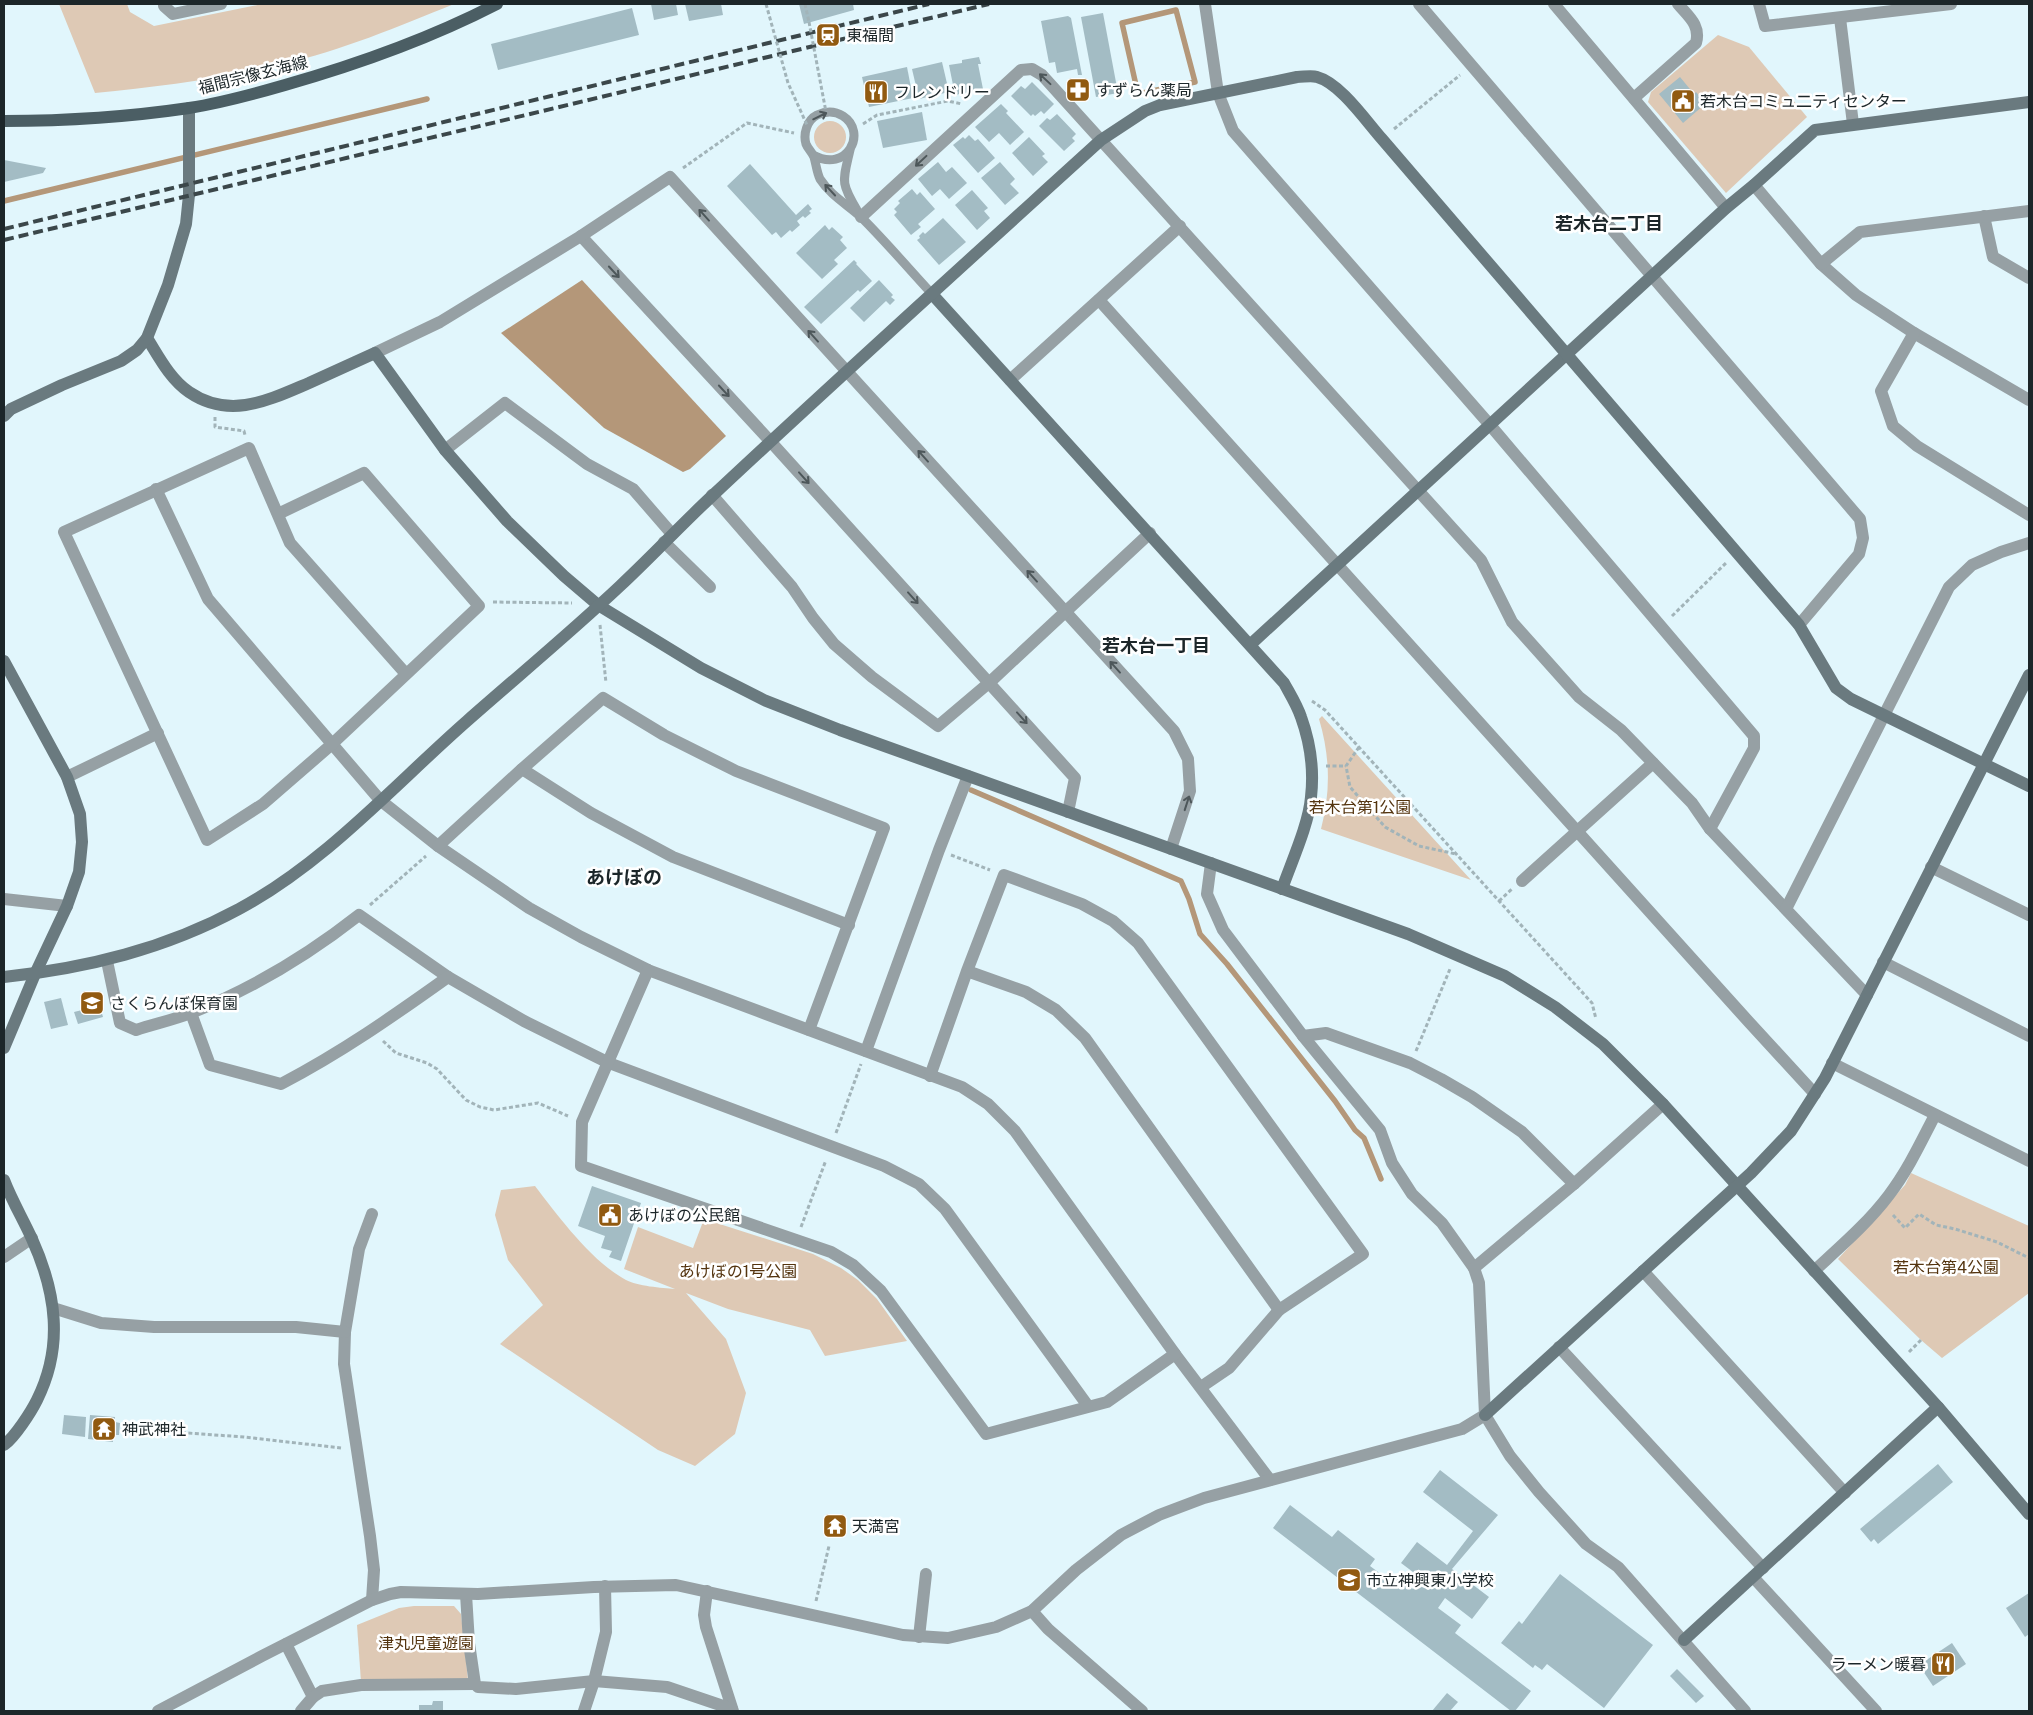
<svg xmlns="http://www.w3.org/2000/svg" width="2033" height="1715" viewBox="0 0 2033 1715" font-family="'Public Sans','Noto Sans JP',sans-serif">
<rect width="100%" height="100%" fill="#e1f6fc"/>
<g fill="#dec9b5">
<path d="M59,4H127L130,12L154,26L262,4H454C400,26 340,51 283,64C221,79 158,87 95,93Z"/>
<polygon points="1718,35 1749,47 1807,117 1726,193 1648,102 1651,92"/>
<circle cx="830" cy="137" r="16"/>
<path d="M1322,716L1471,880L1321,829C1331,791 1330,756 1319,719Z"/>
<polygon points="1911,1173 2029,1226 2029,1293 1942,1358 1921,1340 1838,1259 1905,1185"/>
<path d="M535,1186C559,1217 591,1261 626,1280C637,1286 662,1288 675,1289L624,1269L638,1227L693,1248L704,1219L813,1254L841,1268L858,1280L877,1299L907,1341L825,1356L810,1330L728,1309L686,1293L726,1339L746,1393L735,1434L695,1466L658,1450L500,1344L543,1305L508,1260L495,1215L501,1190Z"/>
<polygon points="414,1606 454,1606 461,1614 468,1680 361,1682 357,1625 399,1608"/>
</g>
<polygon fill="#b49779" points="582,280 726,436 690,469 683,472 604,428 501,333"/>
<g fill="none" stroke-linecap="round" stroke-linejoin="round">
<g stroke="#b49779" stroke-width="5.5">
<polygon points="1176,10 1195,82 1138,94 1122,23"/>
<polyline points="4,201 427,99"/>
<polyline points="971,790 1181,881 1189,899 1200,934 1227,964 1335,1101 1355,1130 1364,1138 1381,1179"/>
</g>
</g>
<g fill="#a3bcc4">
<polygon points="651,4 676,4 678,15 654,20"/>
<polygon points="685,4 721,4 723,15 689,21"/>
<polygon points="799,4 853,4 854,10 804,24"/>
<polygon points="632,8 639,35 498,70 491,44"/>
<polygon points="1103,13 1118,93 1096,97 1081,17"/>
<polygon points="1068,16 1071,18 1082,75 1078,75 1077,69 1057,73 1055,62 1049,63 1041,21"/>
<polygon points="979,57 981,64 978,64 983,89 955,95 949,65 962,63 962,60"/>
<polygon points="942,62 949,92 919,99 912,69"/>
<polygon points="907,67 913,98 869,107 862,77"/>
<polygon points="1680,77 1694,94 1696,92 1703,100 1700,102 1704,105 1683,123 1659,94"/>
<polygon points="1083,79 1086,96 1077,97 1076,92 1072,92 1071,87 1078,86 1077,80"/>
<polygon points="1032,82 1054,104 1044,114 1041,111 1035,116 1033,114 1031,116 1011,96 1021,86 1025,89"/>
<polygon points="1001,104 1008,111 1006,113 1024,132 1010,145 999,133 989,142 975,127"/>
<polygon points="922,112 927,140 883,148 877,121"/>
<polygon points="1057,114 1076,134 1072,138 1075,141 1064,151 1039,126 1047,118 1050,120"/>
<polygon points="969,135 975,141 978,139 995,158 978,173 953,145 963,137 965,139"/>
<polygon points="1029,137 1045,154 1042,156 1048,162 1033,176 1012,153"/>
<polygon points="4,160 46,168 43,173 4,182"/>
<polygon points="938,162 946,172 952,167 967,183 949,199 940,189 932,196 918,179"/>
<polygon points="1000,162 1015,179 1010,184 1019,193 1005,205 981,178"/>
<polygon points="750,164 796,215 808,204 812,209 809,211 811,213 805,218 803,216 797,221 800,225 792,232 790,230 781,238 776,232 772,235 727,186"/>
<polygon points="912,189 917,195 920,192 935,209 918,224 921,227 911,235 894,215 897,212 894,209 900,203 898,201"/>
<polygon points="972,190 988,208 984,211 990,218 977,230 955,205"/>
<polygon points="943,218 966,242 939,265 917,240 920,238 919,236 923,232 925,234"/>
<polygon points="825,225 829,230 832,227 843,237 840,240 847,248 834,260 838,264 822,279 796,253"/>
<polygon points="854,260 857,263 856,264 872,281 860,292 858,290 821,324 804,307"/>
<polygon points="879,280 893,295 891,297 895,300 890,305 886,301 864,322 850,308"/>
<polygon points="96,993 103,1017 78,1024 74,1012 86,1009 83,996"/>
<polygon points="61,998 68,1025 51,1029 44,1002"/>
<polygon points="592,1186 641,1203 621,1261 609,1257 612,1251 601,1248 605,1236 578,1226"/>
<polygon points="64,1415 86,1417 85,1437 62,1434"/>
<polygon points="90,1415 115,1417 115,1422 120,1423 119,1435 113,1435 113,1442 88,1439"/>
<polygon points="1938,1464 1953,1482 1878,1544 1874,1539 1871,1542 1860,1529"/>
<polygon points="1440,1470 1498,1515 1452,1569 1489,1597 1472,1619 1445,1598 1438,1608 1461,1625 1455,1633 1531,1691 1515,1711 1511,1711 1273,1528 1290,1505 1332,1537 1338,1530 1375,1559 1370,1566 1393,1583 1398,1577 1413,1589 1421,1578 1401,1563 1417,1542 1447,1565 1473,1531 1423,1492"/>
<polygon points="831,1518 843,1522 838,1534 835,1533 834,1536 828,1534 830,1530 827,1529"/>
<polygon points="1560,1574 1653,1645 1604,1708 1547,1664 1542,1670 1535,1665 1533,1668 1501,1643 1519,1621 1522,1624"/>
<polygon points="2029,1593 2029,1634 2025,1637 2006,1608"/>
<polygon points="1952,1643 1966,1664 1933,1686 1919,1665"/>
<polygon points="1677,1669 1704,1696 1696,1703 1670,1676"/>
<polygon points="1447,1693 1458,1702 1450,1711 1432,1711"/>
<polygon points="433,1701 443,1701 443,1711 419,1711 419,1705 432,1705"/>
</g>
<g fill="none" stroke-linecap="round" stroke-linejoin="round">
<g stroke="#a2b4b9" stroke-width="3" stroke-dasharray="4 2.5" stroke-linecap="butt">
<polyline points="805,4 809,22"/>
<polyline points="863,124 877,115 948,101 962,104"/>
<polyline points="1394,129 1460,75"/>
<polyline points="683,168 747,123 794,133"/>
<polyline points="215,417 215,427 244,431 245,435"/>
<polyline points="493,602 572,603"/>
<polyline points="1672,616 1726,563"/>
<polyline points="600,625 606,683"/>
<polyline points="1312,701 1325,710 1592,1003 1596,1019"/>
<polyline points="1359,747 1346,766 1350,787 1385,827 1419,846 1456,854"/>
<polyline points="1326,766 1346,766"/>
<polyline points="951,855 990,870"/>
<polyline points="1499,901 1512,889"/>
<polyline points="370,905 426,856"/>
<polyline points="383,1041 396,1053 427,1063 437,1069 466,1100 480,1107 494,1110 538,1103 568,1116"/>
<polyline points="1416,1051 1450,969"/>
<polyline points="836,1133 861,1064"/>
<polyline points="1893,1215 1905,1228 1919,1214 1936,1225 1955,1229 1997,1242 2029,1258"/>
<polyline points="801,1227 826,1160"/>
<polyline points="1909,1352 1921,1340"/>
<polyline points="130,1429 244,1437 341,1448"/>
<polyline points="816,1601 829,1546"/>
</g>
<g stroke="#96a0a4" stroke-width="9">
<path d="M850,150C843,181 840,182 857,210"/>
<path d="M813,155C847,174 868,132 843,116C835,111 826,111 817,115C807,120 803,134 806,144C808,149 812,152 814,157C816,164 817,173 820,179C831,196 848,205 862,218C886,242 909,269 932,294"/>
</g>
<g stroke="#96a0a4" stroke-width="12">
<polyline points="164,4 164,6 173,14 221,4"/>
<polyline points="1205,4 1218,93 1233,131 1490,425 1754,736 1754,748 1710,829"/>
<polyline points="1419,4 1860,519 1863,538 1859,554 1799,625"/>
<polyline points="1554,4 1726,208"/>
<polyline points="1759,4 1765,26 1951,4"/>
<polyline points="1840,18 1853,124"/>
<path d="M1634,98L1696,43C1701,25 1688,16 1678,4"/>
<polyline points="1754,185 1821,264 1856,295 1914,333 2029,400"/>
<polyline points="1984,216 1993,257 2029,278"/>
<polyline points="861,217 1021,70 1032,69 1042,75 1481,560 1512,622 1579,697 1621,730 1692,803 1710,829 1867,995"/>
<polyline points="581,236 771,442 1075,778 1068,812"/>
<polyline points="1821,264 1860,232 2029,211"/>
<polyline points="1099,300 1748,1021 1815,1094"/>
<polyline points="1914,333 1881,391 1893,426 1917,446 2029,515"/>
<polyline points="375,353 440,322 581,236 670,177 1174,731 1188,759 1190,791 1171,849"/>
<polyline points="1010,380 1180,226"/>
<polyline points="445,450 505,403 587,464 633,489 672,534"/>
<polyline points="156,489 208,599 380,800 438,846 529,908 581,937 648,970 962,1087 988,1104 1015,1131 1175,1354 1270,1480"/>
<polyline points="712,495 792,587 813,618 834,644 872,677 938,726 990,682 1150,533"/>
<polyline points="278,514 364,473 479,606 331,745 263,804 207,840 64,532 249,448 290,543 406,674"/>
<polyline points="664,542 710,587"/>
<polyline points="522,769 591,813 673,857 849,925"/>
<polyline points="67,777 158,733"/>
<polyline points="438,846 522,769 603,698 664,735 736,771 884,828 809,1030"/>
<polyline points="1211,863 1207,894 1223,930 1303,1036 1380,1130 1392,1163 1412,1194 1442,1223 1474,1268"/>
<polyline points="1931,867 2029,915"/>
<polyline points="1522,881 1653,763"/>
<polyline points="4,899 67,906"/>
<polyline points="1786,909 1949,587 1972,565 2001,552 2029,543"/>
<path d="M107,961L120,1023L136,1030C154,1024 173,1020 191,1013C252,989 308,955 359,915L448,977L524,1021L609,1063L884,1166L919,1184L945,1209L1088,1406"/>
<polyline points="1883,962 2029,1036"/>
<polyline points="648,970 582,1122 581,1166 831,1252 853,1265 881,1291 986,1434 1107,1402 1175,1354"/>
<path d="M191,1013L210,1065L281,1084C342,1052 392,1017 448,977"/>
<polyline points="1303,1036 1326,1033 1410,1063 1441,1079 1472,1097 1522,1132 1574,1184"/>
<polyline points="866,1051 939,850 968,776"/>
<polyline points="1832,1063 2029,1161"/>
<polyline points="930,1076 967,971 1004,875 1082,904 1113,921 1138,943 1363,1254 1279,1310 1085,1038 1056,1010 1026,992 967,971"/>
<polyline points="1663,1104 1574,1184 1474,1268 1479,1283 1485,1415 1510,1456 1539,1492 1586,1544 1618,1567 1745,1711"/>
<polyline points="372,1214 359,1249 345,1332 344,1364 370,1536 374,1570 372,1600"/>
<polyline points="4,1257 32,1238"/>
<polyline points="1643,1271 1845,1493"/>
<path d="M1814,1271C1840,1247 1868,1223 1889,1195C1908,1170 1921,1142 1935,1115"/>
<polyline points="53,1308 101,1323 154,1327 296,1327 345,1332"/>
<polyline points="1559,1347 1763,1568"/>
<polyline points="1201,1387 1229,1368 1279,1310"/>
<polyline points="1753,1577 1876,1711"/>
<polyline points="707,1591 704,1615 706,1627 733,1711"/>
<polyline points="466,1594 469,1643 475,1684 478,1687 516,1689 594,1681 667,1687 732,1709"/>
<polyline points="1032,1611 1048,1629 1142,1711"/>
<polyline points="919,1637 926,1574"/>
<polyline points="286,1644 313,1697 301,1711"/>
<polyline points="313,1697 322,1691 361,1685 475,1684"/>
<polyline points="158,1711 262,1656 372,1600 390,1594 401,1592 478,1594 594,1587 676,1585 903,1635 948,1638 996,1627 1032,1611 1076,1570 1121,1535 1159,1515 1204,1498 1462,1429 1485,1415"/>
<polyline points="584,1711 594,1681 606,1632 605,1586"/>
</g>
<g stroke="#6a7a7f" stroke-width="12">
<path d="M932,294L1284,683C1290,694 1297,705 1301,717C1310,742 1314,771 1311,797C1309,824 1291,863 1282,889"/>
<path d="M147,338C159,357 170,379 189,392C230,420 269,400 309,383C331,373 353,363 375,353L445,450L507,521L564,576L598,605L701,668L764,700L840,730L1408,934L1505,976L1555,1007L1603,1044L1663,1104L1938,1407L2029,1514"/>
<polyline points="4,416 11,409 62,385 121,361 137,350 147,338 168,285 186,224 189,195 189,108"/>
<polyline points="1251,644 1726,208 1754,185 1815,130 2029,102"/>
<polyline points="4,661 67,777 80,814 82,842 79,872 67,906 35,974 4,1048"/>
<path d="M4,977C87,968 165,949 239,909C326,862 393,786 467,721C518,676 570,633 620,586C651,557 680,526 711,497C839,377 970,259 1101,140L1145,111L1160,105L1297,77C1304,77 1311,75 1317,77C1340,83 1366,121 1382,139L1799,625L1836,688L1851,699L2029,786"/>
<path d="M4,1180C12,1201 23,1219 32,1239C56,1292 64,1346 37,1400C31,1412 15,1437 4,1445"/>
<polyline points="1485,1415 1751,1173 1791,1131 1825,1078 2029,675"/>
<polyline points="1684,1640 1938,1407"/>
</g>
<path stroke="#4b5e64" stroke-width="12" d="M4,121C66,121 128,117 189,108C221,103 254,94 285,85C359,64 429,39 497,4"/>
<g stroke="#3b474a" stroke-width="4" stroke-dasharray="10 5" stroke-linecap="butt">
<polyline points="4,229 929,4"/>
<polyline points="4,240 989,4"/>
</g>
<g stroke="#a2b4b9" stroke-width="3" stroke-dasharray="4 2.5" stroke-linecap="butt">
<polyline points="766,4 788,83 807,125"/>
<polyline points="809,22 826,112"/>
</g>
</g>
<defs><path id="oneway-shaft" d="M-6 0H5M1.5-3L5.5 0L1.5 3" fill="none" stroke-width="1.6" stroke-linecap="round" stroke-linejoin="round" transform="scale(1.25)"/></defs>
<g stroke="#4d575a">
<use href="#oneway-shaft" transform="translate(1045 79) rotate(-137)"/>
<use href="#oneway-shaft" transform="translate(820 116) rotate(-26)"/>
<use href="#oneway-shaft" transform="translate(921 161) rotate(137)"/>
<use href="#oneway-shaft" transform="translate(830 190) rotate(-133)"/>
<use href="#oneway-shaft" transform="translate(704 215) rotate(-132)"/>
<use href="#oneway-shaft" transform="translate(614 272) rotate(47)"/>
<use href="#oneway-shaft" transform="translate(813 336) rotate(-132)"/>
<use href="#oneway-shaft" transform="translate(724 391) rotate(47)"/>
<use href="#oneway-shaft" transform="translate(923 456) rotate(-132)"/>
<use href="#oneway-shaft" transform="translate(804 478) rotate(48)"/>
<use href="#oneway-shaft" transform="translate(1032 576) rotate(-132)"/>
<use href="#oneway-shaft" transform="translate(913 598) rotate(48)"/>
<use href="#oneway-shaft" transform="translate(1115 667) rotate(-132)"/>
<use href="#oneway-shaft" transform="translate(1022 718) rotate(48)"/>
<use href="#oneway-shaft" transform="translate(1187 803) rotate(-72)"/>
</g>
<defs>
<symbol id="station-square" viewBox="-11 -11 22 22"><rect x="-9" y="-9" width="18" height="18" rx="4" fill="#915a11" stroke="#fff"/><path d="M-3-6H3Q5-6 5-4V2Q5 4 3 4L4.5 6H3L1.5 4h-3L-3 6H-4.5L-3 4Q-5 4-5 2V-4Q-5-6-3-6ZM-3.5-4v3h7v-3ZM-3.5 1v1.5H-2V1ZM2 1v1.5H3.5V1Z" fill="#fff"/></symbol>
<symbol id="pharmacy-square" viewBox="-11 -11 22 22"><rect x="-9" y="-9" width="18" height="18" rx="4" fill="#915a11" stroke="#fff"/><path d="M-2-6h4v4h4v4h-4v4h-4v-4h-4v-4h4Z" fill="#fff"/></symbol>
<symbol id="restaurant-square" viewBox="-11 -11 22 22"><rect x="-9" y="-9" width="18" height="18" rx="4" fill="#915a11" stroke="#fff"/><path d="M-5-6h1v4h1v-4h1v4h1v-4h1v5L-1.5 .5V6h-2V.5L-5-1ZM5-6V6H3V1.5H1.5Q1.5-4 5-6Z" fill="#fff"/></symbol>
<symbol id="civic-square" viewBox="-11 -11 22 22"><rect x="-9" y="-9" width="18" height="18" rx="4" fill="#915a11" stroke="#fff"/><path d="M-.6-6.5H3V-4.5H.6V-3L4-1V1h2V6H-6V1h2V-1L-.6-3ZM-1.2 2.5V6h2.4V2.5Z" fill="#fff"/></symbol>
<symbol id="school-square" viewBox="-11 -11 22 22"><rect x="-9" y="-9" width="18" height="18" rx="4" fill="#915a11" stroke="#fff"/><path d="M0-5L7-2L0 1L-7-2ZM-4 1L0 2.5L4 1V4Q0 6-4 4Z" fill="#fff"/></symbol>
<symbol id="temple-square" viewBox="-11 -11 22 22"><rect x="-9" y="-9" width="18" height="18" rx="4" fill="#915a11" stroke="#fff"/><path d="M0-6L5-2H3V0L6.5 2.5H4V6H1.5V3h-3V6H-4V2.5H-6.5L-3 0V-2H-5Z" fill="#fff"/></symbol>
</defs>
<g fill-rule="evenodd">
<use href="#station-square" x="814" y="21" width="28" height="28"/>
<use href="#pharmacy-square" x="1064" y="76" width="28" height="28"/>
<use href="#restaurant-square" x="862" y="78" width="28" height="28"/>
<use href="#civic-square" x="1669" y="87" width="28" height="28"/>
<use href="#school-square" x="78" y="989" width="28" height="28"/>
<use href="#civic-square" x="596" y="1201" width="28" height="28"/>
<use href="#temple-square" x="90" y="1415" width="28" height="28"/>
<use href="#temple-square" x="821" y="1512" width="28" height="28"/>
<use href="#school-square" x="1335" y="1566" width="28" height="28"/>
<use href="#restaurant-square" x="1929" y="1650" width="28" height="28"/>
</g>
<g text-anchor="middle" dominant-baseline="central" stroke-width="5" stroke-linejoin="round" paint-order="stroke">
<g font-size="16" fill="#1c2629" stroke="#fff" text-anchor="start">
<text x="846" y="35">東福間</text>
<text x="1096" y="90">すずらん薬局</text>
<text x="894" y="92">フレンドリー</text>
<text x="1700" y="101">若木台コミュ二ティセンター</text>
<text x="110" y="1003">さくらんぼ保育園</text>
<text x="628" y="1215">あけぼの公民館</text>
<text x="122" y="1429">神武神社</text>
<text x="852" y="1526">天満宮</text>
<text x="1366" y="1580">市立神興東小学校</text>
<text x="1926" y="1664" text-anchor="end">ラーメン暖暮</text>
</g>
<g font-size="16" fill="#1c2629" stroke="#fff">
<text transform="translate(253 75) rotate(-14)">福間宗像玄海線</text>
</g>
<g font-size="16" fill="#54340f" stroke="#fff">
<text x="1360" y="807">若木台第1公園</text>
<text x="1946" y="1267">若木台第4公園</text>
<text x="738" y="1271">あけぼの1号公園</text>
<text x="426" y="1643">津丸児童遊園</text>
</g>
<g font-size="18" font-weight="bold" fill="#1c2629" stroke="#fff">
<text x="1609" y="223">若木台二丁目</text>
<text x="1156" y="645">若木台一丁目</text>
</g>
<g font-size="19" font-weight="bold" fill="#1c2629" stroke="#fff">
<text x="624" y="877">あけぼの</text>
</g>
</g>
<rect width="2033" height="1715" fill="none" stroke="#1c2629" stroke-width="10"/>
</svg>
